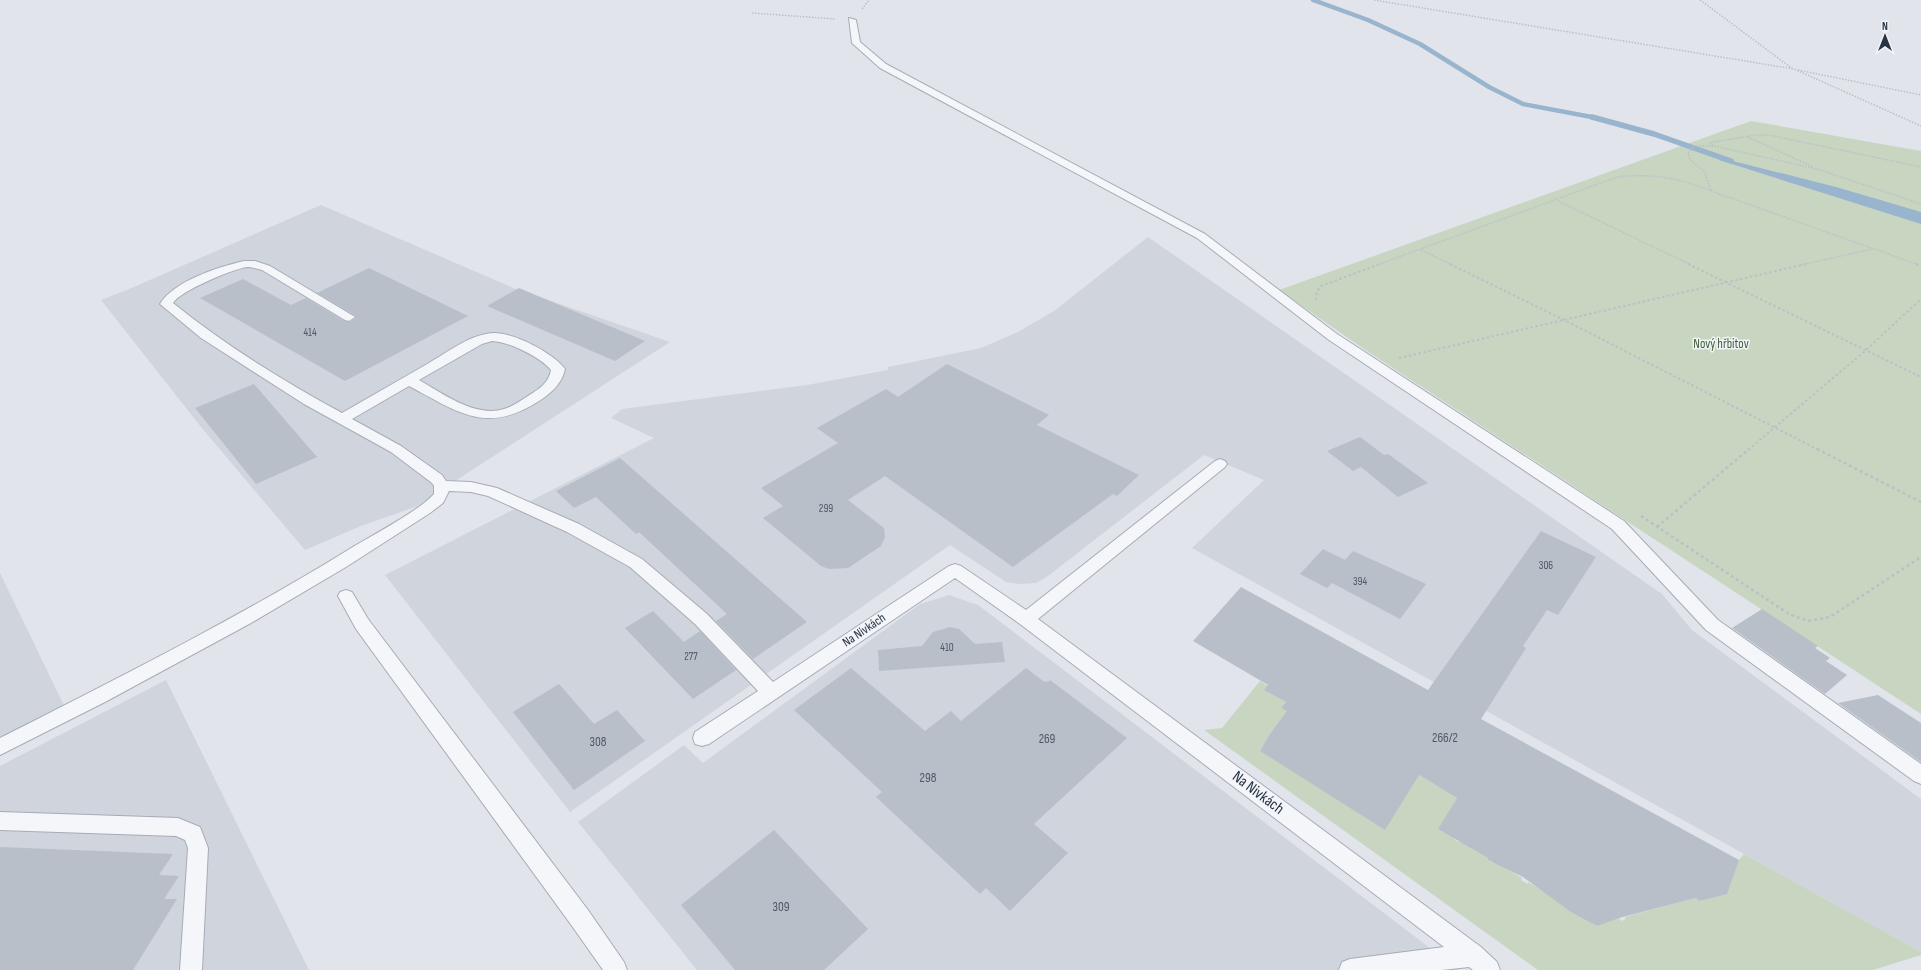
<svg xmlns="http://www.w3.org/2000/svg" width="1921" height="970" viewBox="0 0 1921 970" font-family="'Sofia Sans Condensed',sans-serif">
<rect width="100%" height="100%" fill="#e1e5eb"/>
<g fill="#cfd4dd">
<polygon points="321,205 516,289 670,342 415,507 361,526 305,550 201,427 101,300 127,290"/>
<polygon points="1148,237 1662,594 1692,630 1921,799 1921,952 1192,548 1264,480 1204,455 1048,576 1036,583 1020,584 1006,582 950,545 570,812 385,575 654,438 611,418 622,409 807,385 888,370 888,367 981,348 1018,332 1054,311"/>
<polygon points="0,573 69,716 0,753"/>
<polygon points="949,595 978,605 1459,970 697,970 578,822 684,745 703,763 920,604"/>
<polygon points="166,680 309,970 0,970 0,766"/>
</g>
<g fill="#c8d5c1">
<polygon points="1751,121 1921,151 1921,714 1364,349 1279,290"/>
<polygon points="1260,681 1268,686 1265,690 1286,702 1282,707 1295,701 1269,735 1260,751 1419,775 1457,798 1439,829 1444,833 1446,831 1455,838 1455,840 1460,842 1461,841 1488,858 1488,860 1493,863 1494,861 1522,878 1521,880 1528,884 1528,882 1594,922 1593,924 1597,926 1600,925 1599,923 1619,918 1621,921 1626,919 1625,917 1696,898 1699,901 1704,899 1744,854 1921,952 1921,955 1873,970 1538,970 1204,730 1222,728"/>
</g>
<polygon fill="#99b5cd" points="1721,158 1836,187 1921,212 1921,224 1719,160"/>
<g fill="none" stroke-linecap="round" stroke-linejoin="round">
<polyline stroke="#99b5cd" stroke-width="4.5" points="1313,0 1368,20 1420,44 1489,87 1523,104 1597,118"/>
<polyline stroke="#99b5cd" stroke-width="5.5" points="1592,117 1654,134 1731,161"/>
</g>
<g fill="#b8bfc9">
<polygon points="369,268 468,316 345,381 200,298 243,279 291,305 306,298 344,321 350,322 356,318 356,316 317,293"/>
<polygon points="519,288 645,341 615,361 487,306"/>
<polygon points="947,364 1049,415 1037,425 1139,475 1117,496 1113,494 1013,567 885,476 848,500 884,528 885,537 881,546 848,568 829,569 821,566 763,518 783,506 761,488 838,443 817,428 886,389 898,397"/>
<polygon points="254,384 317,457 256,484 195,408"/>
<polygon points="1360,437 1384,455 1388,454 1428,483 1398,497 1361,467 1353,471 1327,451"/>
<polygon points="620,458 807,622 753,659 716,621 727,614 639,532 636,534 596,497 574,508 556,491"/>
<polygon points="1541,531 1596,557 1558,615 1547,610 1523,646 1526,648 1481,719 1739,860 1727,894 1699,901 1696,898 1619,918 1597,926 1571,912 1523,877 1488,860 1488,858 1438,829 1457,798 1419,775 1385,830 1260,751 1269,735 1287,711 1281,708 1286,702 1264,690 1268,685 1193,641 1241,587 1428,690"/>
<polygon points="1323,549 1345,560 1353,551 1426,584 1400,619 1332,583 1327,588 1300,574"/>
<polygon points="1762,609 1818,646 1815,648 1830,658 1826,661 1847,675 1825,694 1732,628"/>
<polygon points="653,611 684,642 700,631 736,670 693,699 625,628"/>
<polygon points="950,627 959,629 975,644 1002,642 1005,662 879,671 878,650 922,646 933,632"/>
<polygon points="851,668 925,731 951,711 961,721 1026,668 1043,681 1048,682 1050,680 1127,738 1034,824 1068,853 1010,911 986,888 980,894 876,797 882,792 794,710"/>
<polygon points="559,684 594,724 617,710 645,741 574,790 513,712"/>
<polygon points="1878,695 1921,723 1921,762 1838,703"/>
<polygon points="774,830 868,929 824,970 735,970 681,905"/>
<polygon points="0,847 173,854 159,875 179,876 164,899 177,899 133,970 0,970"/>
</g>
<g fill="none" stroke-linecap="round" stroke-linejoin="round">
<defs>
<g id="service">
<polygon points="849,18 856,20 860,42 886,64 1205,234 1337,334 1624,521 1718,620 1921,764 1921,784 1914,781 1706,630 1612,529 1329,340 1197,238 880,68 852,43"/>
<path d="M244,261H255L270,266L355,317L349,321L345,320L262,270C257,269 253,267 247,267C233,269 180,291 173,303C225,345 283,381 342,413C371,396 400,380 429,363C448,352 471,334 493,333C513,332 553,353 565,369C562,384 551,393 539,401C486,435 458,412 409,386L352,419L401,446L442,475L446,481L471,482L497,488L579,524L642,559L707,614L773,682L949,566L955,564L961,566L1026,610L1215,461L1220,459L1225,461L1227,464L1225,467L1038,619L1481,947L1497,962L1500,970H1473L1469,967L1442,970H1339L1342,962L1350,959L1444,947L1020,624L955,578L709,744L702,746L695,744L693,738L695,732L758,691L695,624L630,567L567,532L488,496L471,492L449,491L443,503L430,513L346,567L251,623L105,702L0,755V738C118,678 236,619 348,550C372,535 416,513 434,494V486L432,483L391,452L304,404L201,338L160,304C174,281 218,267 244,261ZM492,341C510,342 540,357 551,370C549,383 539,389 528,396C520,401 512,407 504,409C475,418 442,393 419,380L482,344Z"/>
<polygon points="346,590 352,592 368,619 588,910 624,962 627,970 603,970 572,926 356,629 338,596 340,592"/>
<polygon points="0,812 178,818 200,827 208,848 202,970 180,970 188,848 185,840 176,836 0,830"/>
</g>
</defs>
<use href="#service" stroke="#a6acb6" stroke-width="2"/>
<g stroke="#bbc0c6" stroke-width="1.5" stroke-dasharray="1.5 1.5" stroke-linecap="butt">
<polyline points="1374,0 1794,69 1921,126"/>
<polyline points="1700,0 1793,69"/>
<polyline points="862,9 869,0"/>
<polyline points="752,13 836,19"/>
<polyline points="1798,70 1921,95"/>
<polyline points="1748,137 1813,167"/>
<polyline points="1713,146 1709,143 1755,135 1769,135 1921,167"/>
<polyline points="1711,190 1704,171 1690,160 1688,153 1694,146 1714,146 1817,169 1921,204"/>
<polyline points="1558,201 1691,265"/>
<polyline points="1421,250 1452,265"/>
<path d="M1377,265L1617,177C1641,174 1663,176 1686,182L1919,265"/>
<polyline points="1801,265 1872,249"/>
</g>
<g stroke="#bbc0c6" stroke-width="2" stroke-dasharray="2.5 2.5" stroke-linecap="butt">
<polyline points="1450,264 1566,321 1819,450"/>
<polyline points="1688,264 1921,377"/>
<polyline points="1916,264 1921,266"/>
<polyline points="1316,300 1317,291 1321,286 1380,264"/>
<polyline points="1399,358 1806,264"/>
<polyline points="1748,450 1866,350 1921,299"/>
</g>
<g stroke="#bbc0c6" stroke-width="2.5" stroke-dasharray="3 3" stroke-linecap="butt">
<polyline points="1817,449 1921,502"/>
<polyline points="1641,516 1789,614 1808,621 1830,617 1921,557"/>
<polyline points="1657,527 1749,449"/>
</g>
<use href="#service" fill="#f4f6f9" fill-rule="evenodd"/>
</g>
<g text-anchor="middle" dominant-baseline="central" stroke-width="3" stroke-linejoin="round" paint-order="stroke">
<g font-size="11" fill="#4c5765">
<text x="310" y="332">414</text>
<text x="826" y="508">299</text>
<text x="1546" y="565">306</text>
<text x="1360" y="581">394</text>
<text x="947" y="647">410</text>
<text x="691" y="656">277</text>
</g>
<g font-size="13" fill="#3f6134" stroke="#f1f4f8">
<text x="1721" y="344">Nový hřbitov</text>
</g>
<g font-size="13" fill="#283444" stroke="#f1f4f8">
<text transform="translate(864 630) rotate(-34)">Na Nivkách</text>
</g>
<g font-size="13" fill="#4c5765">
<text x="1445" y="738">266/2</text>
<text x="1047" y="739">269</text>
<text x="598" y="742">308</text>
<text x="928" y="778">298</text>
<text x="781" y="907">309</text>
</g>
<g font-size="16" fill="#283444" stroke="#f1f4f8">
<text transform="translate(1258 793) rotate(37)">Na Nivkách</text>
</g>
</g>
<g transform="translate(1885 36)" stroke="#f1f4f8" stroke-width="3" paint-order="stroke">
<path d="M0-3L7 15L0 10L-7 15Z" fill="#283444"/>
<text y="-6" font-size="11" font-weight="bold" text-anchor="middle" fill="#283444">N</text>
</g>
</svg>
